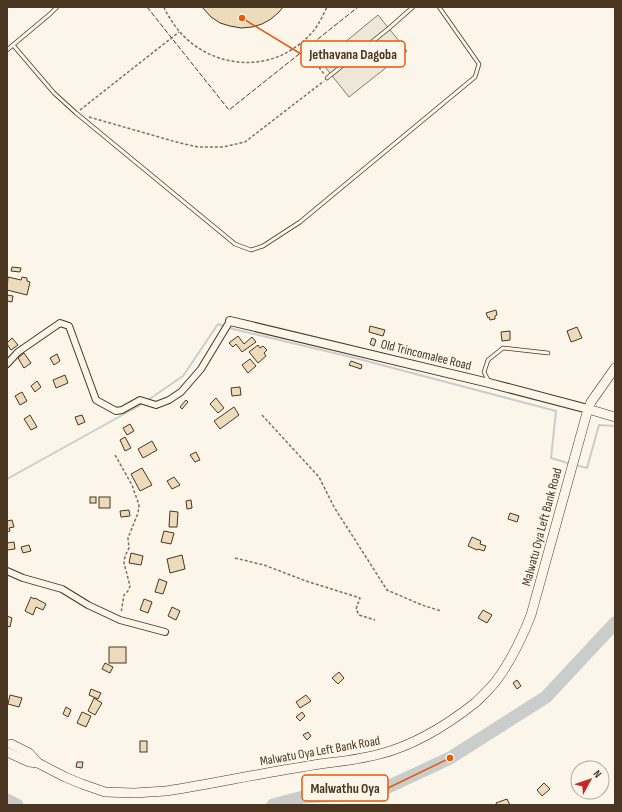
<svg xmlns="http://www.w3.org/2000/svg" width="622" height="812" viewBox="0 0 622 812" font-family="'Sofia Sans Condensed',sans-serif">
<rect width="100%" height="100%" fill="#fbf6e9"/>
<polygon fill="#ede7d9" stroke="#887966" points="378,15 407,51 349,97 321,62"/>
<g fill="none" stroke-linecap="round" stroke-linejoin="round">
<g stroke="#c9cecd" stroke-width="2">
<polyline points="148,400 183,376 218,324 233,329 355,358 556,411 551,458 571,464"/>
<polyline points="575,465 587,468 599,425 615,426"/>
<polyline points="7,479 144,403"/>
</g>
<g stroke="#c9cecd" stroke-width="13">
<polyline points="7,800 17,805"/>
<polyline points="273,805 303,797 375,793 450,758 546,697 615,623"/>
</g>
</g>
<g fill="#ecdcbc" stroke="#4a3520">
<polygon points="202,7 283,7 279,12 271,19 262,24 252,27 241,28 230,26 220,23 211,17"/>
<polygon points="12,267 21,268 20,272 11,271"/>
<polygon points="8,277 21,280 22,277 27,278 27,281 30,282 27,295 7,290"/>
<polygon points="7,295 13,296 12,302 7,301"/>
<polygon points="496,310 497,315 495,316 495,319 490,320 489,317 488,318 486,313"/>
<polygon points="370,326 385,330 383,336 369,332"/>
<polygon points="577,327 582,338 571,342 567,331"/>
<polygon points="510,331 510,340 502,341 501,332"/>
<polygon points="238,336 244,344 252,337 256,342 242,352 236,344 233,347 229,343"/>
<polygon points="12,338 18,345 11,350 7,344 7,343"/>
<polygon points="372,338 376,340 374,346 370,344"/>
<polygon points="258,345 260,348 263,346 267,350 264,353 266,356 258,363 249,352"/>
<polygon points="24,353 31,363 24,368 18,358"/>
<polygon points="57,354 60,361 54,365 50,358"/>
<polygon points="250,359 256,366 248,373 242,365"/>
<polygon points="351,361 362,365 361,369 349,365"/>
<polygon points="65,375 68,383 56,388 53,380"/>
<polygon points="37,381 41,387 35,392 31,386"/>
<polygon points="240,387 241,395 232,396 231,388"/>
<polygon points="22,392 27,401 20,405 15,396"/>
<polygon points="216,398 224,408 218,413 210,404"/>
<polygon points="186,400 188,402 182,409 180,407"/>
<polygon points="234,407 239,415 220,429 214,421"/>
<polygon points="30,415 37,427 31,430 24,419"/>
<polygon points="82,415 85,422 78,425 75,417"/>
<polygon points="130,424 134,431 127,435 123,428"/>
<polygon points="125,437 131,448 125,451 120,440"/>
<polygon points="152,441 157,450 143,458 138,449"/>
<polygon points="196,452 200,460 195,462 190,455"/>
<polygon points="142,468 152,485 140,491 131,474"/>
<polygon points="174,477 180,485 172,489 167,481"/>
<rect x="90" y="497" width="6" height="6"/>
<rect x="99" y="497" width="11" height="11"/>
<polygon points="191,500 192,508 187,509 186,501"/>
<polygon points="129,510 130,516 121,517 120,511"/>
<polygon points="170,511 178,512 177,527 169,527"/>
<polygon points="510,513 519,516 517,522 508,519"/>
<polygon points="12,520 14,527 9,528 10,531 7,532 7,521"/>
<polygon points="164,531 174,533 171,544 161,542"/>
<polygon points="472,537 481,541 480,544 486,546 484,551 478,549 477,550 468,546"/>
<polygon points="14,542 15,549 7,550 7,543"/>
<polygon points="29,545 31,551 23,553 21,547"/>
<polygon points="131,553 143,556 141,565 129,563"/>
<polygon points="182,555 185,569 170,573 167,559"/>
<polygon points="159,579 167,582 163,594 155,592"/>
<polygon points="31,597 34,599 35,598 46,604 43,610 36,607 33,615 25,611"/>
<polygon points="144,599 152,602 148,613 140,610"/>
<polygon points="172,607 180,611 176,620 168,616"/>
<polygon points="483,610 492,615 487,623 478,618"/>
<polygon points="7,616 12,618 10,627 7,626"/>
<rect x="109" y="647" width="17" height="16"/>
<polygon points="105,663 113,667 110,673 102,669"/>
<polygon points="339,672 344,678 338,684 332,678"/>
<polygon points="517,680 521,686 517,689 513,683"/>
<polygon points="91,689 101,693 98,699 89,695"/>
<polygon points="10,695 22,698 19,707 8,704"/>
<polygon points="306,695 311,701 300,708 296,702"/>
<polygon points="94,698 102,703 95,715 88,711"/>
<polygon points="66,707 71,710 68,717 63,714"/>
<polygon points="82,712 91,716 86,727 77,723"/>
<polygon points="302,712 305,716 300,721 296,717"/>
<polygon points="308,732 311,736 307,740 303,735"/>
<rect x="140" y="741" width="7" height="11"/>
<polygon points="77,762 83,762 82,768 76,767"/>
<polygon points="544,783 550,789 542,796 537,790"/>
<polygon points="507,799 510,805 497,805 496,803"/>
</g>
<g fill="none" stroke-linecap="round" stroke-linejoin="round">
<defs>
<g id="service">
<polyline points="13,45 54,93 76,113 235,244 251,250 263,246 300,222 475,77 479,64 439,7"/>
<polyline points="7,50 50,14 57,7"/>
<polyline points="327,78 388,29 413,7"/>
<polyline points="489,382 484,372 488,360 503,348 548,353"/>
</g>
<g id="minor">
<polyline points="7,364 18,352 60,323 69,326 96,400 116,411 122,410 140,400 156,405 169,400 181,392 201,369 230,321"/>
<polyline points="7,571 23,578 62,589 88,605 120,620 165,632"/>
</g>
<polyline id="tertiary" points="230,321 489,383 588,409"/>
<g id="secondary">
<polyline points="588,409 615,417"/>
<path d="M11,744L29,753L38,763L65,777L82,784L105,792L134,793L166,791C211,784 257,774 302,767C328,762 355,761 380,754C415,745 447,725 475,703C482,696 490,689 496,681C511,661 522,638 531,615L588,409L591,402L615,368"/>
<polyline points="7,752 29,762 38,763"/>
</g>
</defs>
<use href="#service" stroke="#4a3520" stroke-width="4.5"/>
<use href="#minor" stroke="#4a3520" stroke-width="8"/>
<use href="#tertiary" stroke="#4a3520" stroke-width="10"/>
<use href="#secondary" stroke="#4a3520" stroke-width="10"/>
<g stroke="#7f6f5c" stroke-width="1.5" stroke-dasharray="3 2" stroke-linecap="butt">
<path d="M164,7C166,13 170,18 173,23C197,59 245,73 284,54C296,48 310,37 317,26C321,20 324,13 327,7"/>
<polyline points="301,43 324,74"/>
<polyline points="80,110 179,32"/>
<polyline points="89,117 180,143 198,147 223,147 245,142 324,81"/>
<polyline points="262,415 319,477 334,507 387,590 422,605 441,611"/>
<polyline points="115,455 132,485 139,505 138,513 128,538 129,548 125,556 124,563 130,586 128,591 124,595 121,613"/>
<polyline points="235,558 264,565 306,581 360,598 356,609 359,615 375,620"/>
</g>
<use href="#service" stroke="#fbf6e9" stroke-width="3"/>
<use href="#minor" stroke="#fbf6e9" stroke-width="6"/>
<use href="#tertiary" stroke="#fbf6e9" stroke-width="8"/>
<use href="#secondary" stroke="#fbf6e9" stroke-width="9"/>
<polyline stroke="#4a3520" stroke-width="1" stroke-dasharray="5 2" stroke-linecap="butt" points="147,7 229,110 358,7"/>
</g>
<g text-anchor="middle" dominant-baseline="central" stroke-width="3" stroke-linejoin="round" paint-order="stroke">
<g font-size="13" fill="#4a3520" stroke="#fbf6e9">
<text transform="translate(426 355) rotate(14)">Old Trincomalee Road</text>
<text transform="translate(542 527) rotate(-75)">Malwatu Oya Left Bank Road</text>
<text transform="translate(320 751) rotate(-10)">Malwatu Oya Left Bank Road</text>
</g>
</g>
<path fill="none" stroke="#e8590c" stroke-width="1.5" d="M242 18L301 54M450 758L388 788"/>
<g fill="#e8590c" stroke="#fbf6e9" stroke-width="1.5">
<circle cx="242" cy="18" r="4"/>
<circle cx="450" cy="758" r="4"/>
</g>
<g fill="#fbf6e9" stroke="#e8590c" stroke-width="1.5">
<rect x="301" y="41" width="104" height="26" rx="4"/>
<rect x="302" y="775" width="86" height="26" rx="4"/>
</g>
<g font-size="14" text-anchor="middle" font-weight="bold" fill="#4a3520">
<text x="353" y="59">Jethavana Dagoba</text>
<text x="345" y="793">Malwathu Oya</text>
</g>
<rect width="622" height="812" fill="none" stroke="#4a3520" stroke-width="16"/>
<g transform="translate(590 780) rotate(50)"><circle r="19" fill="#fbf6e9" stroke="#b4a999"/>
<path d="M0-3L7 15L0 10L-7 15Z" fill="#c62828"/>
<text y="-6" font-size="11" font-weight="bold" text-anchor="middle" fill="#4a3520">N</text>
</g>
</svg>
